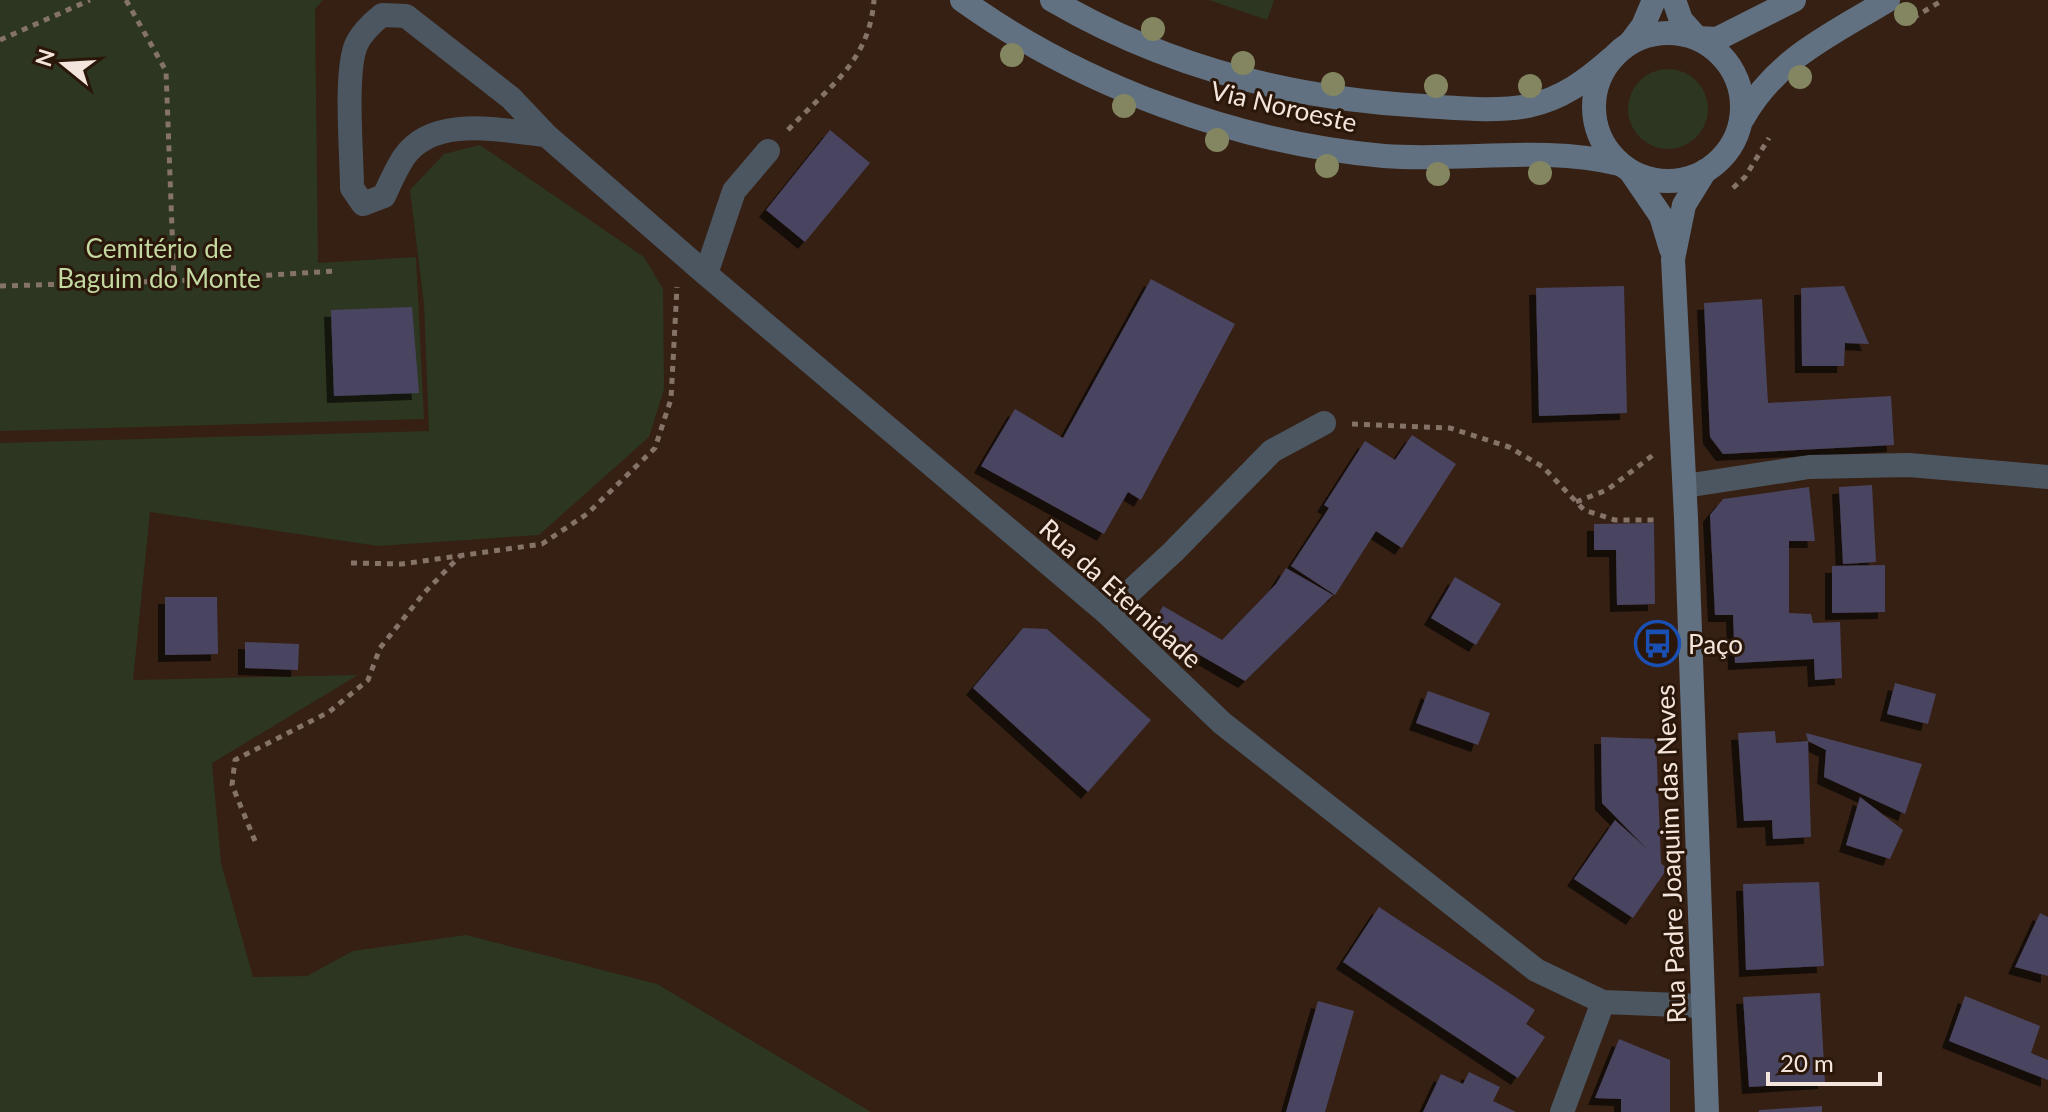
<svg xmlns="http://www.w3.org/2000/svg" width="2048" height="1112" viewBox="0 0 2048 1112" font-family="Lato,sans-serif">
<defs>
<filter id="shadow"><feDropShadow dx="-7" dy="7" stdDeviation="0" flood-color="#0009"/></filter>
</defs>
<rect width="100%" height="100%" fill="#352013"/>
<g fill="#2d3620">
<polygon points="0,0 323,0 315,9 318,263 416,257 424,419 0,431"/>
<polygon points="1209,0 1274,0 1267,20"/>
<circle cx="1668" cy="109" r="40"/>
<polygon points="480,145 644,257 663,289 664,389 649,437 539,535 378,546 150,512 133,680 358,675 212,763 221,863 253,977 307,976 353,951 466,935 657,984 871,1112 0,1112 0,443 429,431 424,304 410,190 444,154"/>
</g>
<g fill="#4a4460" filter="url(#shadow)">
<polygon points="830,130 870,163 805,242 766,210"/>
<polygon points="1151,279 1235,324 1141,500 1128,492 1104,534 981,466 1015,409 1063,438"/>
<polygon points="1624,286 1627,413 1539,416 1536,288"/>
<polygon points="1844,286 1869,344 1845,343 1844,366 1802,366 1801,288"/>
<polygon points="1762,299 1768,403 1891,396 1894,445 1723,454 1710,437 1704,303"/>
<polygon points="412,307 419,393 334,396 331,310"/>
<polygon points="1412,435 1456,464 1402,548 1376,531 1335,595 1291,566 1329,508 1324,505 1365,441 1395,460"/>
<polygon points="1872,485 1876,562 1843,564 1839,487"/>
<polygon points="1809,487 1815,541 1789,541 1789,613 1811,614 1813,623 1840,622 1842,678 1815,680 1814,659 1735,663 1733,615 1715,615 1710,515 1723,499"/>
<polygon points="1654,523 1655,604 1617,605 1616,550 1594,550 1594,524"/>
<polygon points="1885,565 1885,612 1832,613 1832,566"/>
<polygon points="1286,568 1333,595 1245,681 1151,627 1163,606 1222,640 1276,584"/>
<polygon points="1455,577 1501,604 1476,645 1431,618"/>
<polygon points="165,597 217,597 218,654 165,655"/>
<polygon points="1023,628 1047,629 1151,720 1088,792 973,688"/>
<polygon points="245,642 299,644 298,670 245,668"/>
<polygon points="1895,683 1936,694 1928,724 1887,714"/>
<polygon points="1428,691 1490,713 1478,745 1416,723"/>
<polygon points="1775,731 1776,743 1808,741 1806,733 1922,764 1905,814 1824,777 1826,750 1808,741 1811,837 1773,839 1772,820 1744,821 1738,733"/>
<polygon points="1601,737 1656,739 1661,863 1667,869 1633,918 1574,879 1615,820 1647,849 1602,803"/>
<polygon points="1860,797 1903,830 1890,859 1846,845"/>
<polygon points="1819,882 1824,966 1746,970 1743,884"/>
<polygon points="1379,907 1535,1010 1526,1024 1545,1037 1518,1078 1343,962"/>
<polygon points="2040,913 2048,917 2048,976 2015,967"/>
<polygon points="1820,993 1825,1082 1749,1087 1743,997"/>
<polygon points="1965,996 2040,1026 2031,1053 2048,1060 2048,1080 1949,1041"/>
<polygon points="1318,1001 1354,1011 1325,1112 1286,1112"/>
<polygon points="1619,1039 1670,1060 1670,1112 1621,1112 1621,1099 1595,1098"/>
<polygon points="1469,1072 1500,1087 1493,1101 1516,1112 1423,1112 1441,1074 1463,1084"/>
<polygon points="1822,1106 1822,1112 1759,1112 1759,1110"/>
</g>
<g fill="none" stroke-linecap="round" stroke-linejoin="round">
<g stroke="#857368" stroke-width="5" stroke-dasharray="6 6" stroke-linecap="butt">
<polyline points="126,0 166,71 174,281 336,271"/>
<polyline points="1913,18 1943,0"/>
<polyline points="0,40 90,0"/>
<path d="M788,130C828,87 869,63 874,0"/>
<polyline points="1733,188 1745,177 1769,138"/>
<polyline points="0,286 174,281"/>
<polyline points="1352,424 1450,428 1509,447 1543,467 1584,510 1615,520 1657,520"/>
<polyline points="1576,502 1607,490 1653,455"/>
<polyline points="351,563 402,564 542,544 587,514 655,448 671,399 677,287"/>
<polyline points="255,841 232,785 235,760 329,712 368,680 380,648 424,593 460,556"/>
</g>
<g stroke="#4c5661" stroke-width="24">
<path d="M546,135C502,131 434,114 404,157C396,169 390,183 384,196L363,204L352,188C352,155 344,69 357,43C363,31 372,23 382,15L406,16L511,98L546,135L706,274L1107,613L1222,723L1536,970L1603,1002L1703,1006"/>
<polyline points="706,274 734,191 768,151"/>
<polyline points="1685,486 1809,467 1909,465 2048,477"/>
<polyline points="1107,613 1173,552 1272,451 1324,423"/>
<polyline points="1562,1112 1603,1002"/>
</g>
<g stroke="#617182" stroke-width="24">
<path d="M962,0C1082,86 1237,143 1384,156C1464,162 1541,145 1620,164"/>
<path d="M1052,0C1168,68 1292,99 1424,106C1458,108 1495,112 1528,106C1562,99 1587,80 1612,58"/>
<polyline points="1674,0 1681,20 1697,38"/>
<circle cx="1668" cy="107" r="74"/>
<polyline points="1697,38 1717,39 1794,0"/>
<polyline points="1631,42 1643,26 1654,0"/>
<path d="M1743,118C1777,58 1831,35 1888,0"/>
<polyline points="1705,171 1684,205 1673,259 1686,518 1707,1112"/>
<polyline points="1631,172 1661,216 1671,249"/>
</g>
</g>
<g fill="#838661">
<circle cx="1906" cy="14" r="12"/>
<circle cx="1153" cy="29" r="12"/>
<circle cx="1012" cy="55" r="12"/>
<circle cx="1243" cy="63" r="12"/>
<circle cx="1800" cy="77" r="12"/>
<circle cx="1333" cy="84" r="12"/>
<circle cx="1436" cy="86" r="12"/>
<circle cx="1530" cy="86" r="12"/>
<circle cx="1124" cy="106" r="12"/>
<circle cx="1217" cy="140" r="12"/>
<circle cx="1327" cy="166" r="12"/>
<circle cx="1540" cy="173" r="12"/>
<circle cx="1438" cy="174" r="12"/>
</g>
<defs>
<symbol id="bus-ring" viewBox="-11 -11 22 22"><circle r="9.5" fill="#2a1709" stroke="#1a4fb4" stroke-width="1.5"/><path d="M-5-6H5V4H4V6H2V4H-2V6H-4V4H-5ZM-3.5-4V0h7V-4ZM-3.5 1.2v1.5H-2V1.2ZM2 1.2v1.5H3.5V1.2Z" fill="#1a4fb4"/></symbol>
</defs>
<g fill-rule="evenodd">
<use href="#bus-ring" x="1632" y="618" width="51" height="51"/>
</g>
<g text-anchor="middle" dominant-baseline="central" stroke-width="6" stroke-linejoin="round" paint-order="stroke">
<g font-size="26" fill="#f3e5dc" stroke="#2a1709">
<text transform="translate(1284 106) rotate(13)">Via Noroeste</text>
<text transform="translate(1121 593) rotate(42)">Rua da Eternidade</text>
<text transform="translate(1670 854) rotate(-92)">Rua Padre Joaquim das Neves</text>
</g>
<g font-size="26" fill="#c3d9a1" stroke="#2a1709">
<text x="159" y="248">Cemitério de<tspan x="159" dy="30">Baguim do Monte</tspan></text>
</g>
<g font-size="26" fill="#f3e5dc" stroke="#2a1709" text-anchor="start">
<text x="1688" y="644">Paço</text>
</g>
</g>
<g transform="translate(64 64) rotate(288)" stroke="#2a1709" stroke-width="6" paint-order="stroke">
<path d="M0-6L14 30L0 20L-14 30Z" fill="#f3e5dc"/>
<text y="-12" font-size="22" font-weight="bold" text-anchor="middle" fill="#f3e5dc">N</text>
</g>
<path d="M1768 1072v12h112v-12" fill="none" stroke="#f3e5dc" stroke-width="4"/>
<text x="1780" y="1072" font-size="24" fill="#f3e5dc" stroke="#2a1709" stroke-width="6" paint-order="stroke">20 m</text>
</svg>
